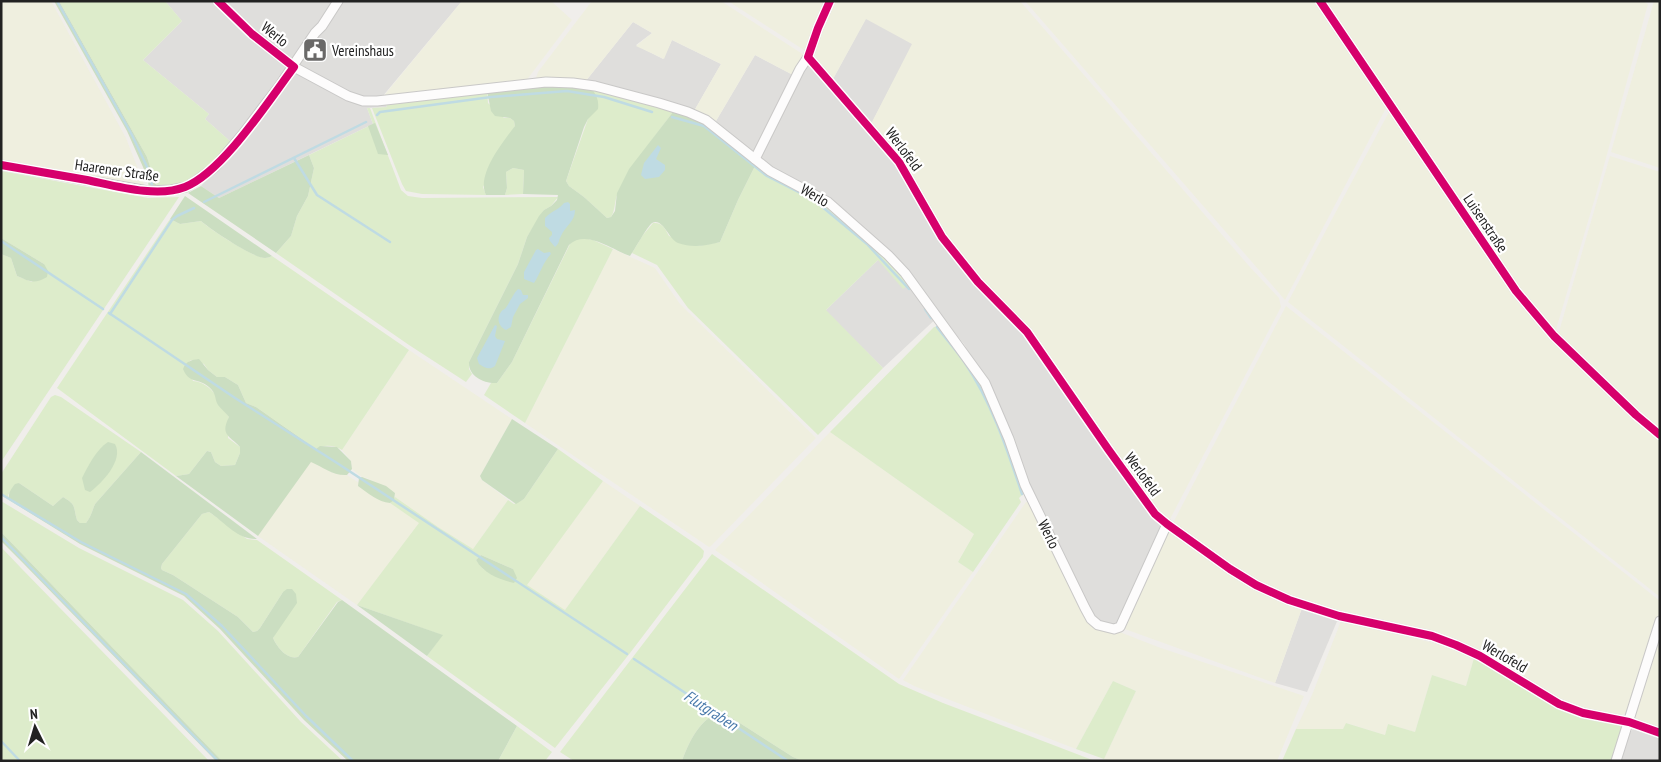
<svg xmlns="http://www.w3.org/2000/svg" width="1661" height="762" viewBox="0 0 1661 762" font-family="'PT Sans Narrow',sans-serif">
<rect width="100%" height="100%" fill="#f0eeeb"/>
<g fill="#dfdedc">
<polygon points="165,1 462,1 382,97 387,107 367,108 373,124 219,198 201,186 232,152 293,74 286,70 231,142 205,119 209,114 143,60 182,21"/>
<polygon points="866,18 913,44 868,130 894,159 933,226 1020,327 1162,526 1119,621 1112,626 1100,623 1091,614 1029,488 987,383 964,344 940,315 883,368 825,311 878,260 860,225 767,167 716,121 755,55 793,75 804,55 833,86 833,79"/>
<polygon points="633,22 652,33 636,45 663,59 672,40 721,64 694,111 585,82"/>
<polygon points="1302,608 1338,619 1307,692 1275,683"/>
<polygon points="1637,728 1660,735 1660,761 1620,761 1630,733 1633,729"/>
</g>
<g fill="#efefdf">
<polygon points="1,1 51,1 126,138 145,187 1,161"/>
<polygon points="462,1 551,1 572,20 526,81 382,98"/>
<polygon points="592,1 721,1 804,55 793,75 755,55 716,121 694,111 721,64 672,40 664,59 636,46 652,33 633,22 585,82 535,81 538,72"/>
<polygon points="728,1 827,1 807,49 804,50"/>
<polygon points="833,1 1020,1 1249,266 1279,298 1281,307 1169,521 1163,517 1132,478 1089,420 947,236 933,217 901,160 871,124 912,44 866,19 833,79 817,60 814,49"/>
<polygon points="1025,1 1315,1 1327,16 1387,106 1285,300"/>
<polygon points="1323,1 1643,1 1648,4 1597,191 1555,333 1523,296"/>
<polygon points="1654,1 1660,1 1660,168 1611,152"/>
<polygon points="1390,110 1511,290 1660,438 1660,597 1288,302"/>
<polygon points="1610,156 1660,172 1660,431 1643,417 1558,335"/>
<polygon points="613,249 655,268 680,304 816,438 711,546 709,547 525,423"/>
<polygon points="1286,306 1660,601 1660,611 1629,710 1626,713 1617,717 1571,706 1435,635 1303,601 1260,585 1174,525 1173,523"/>
<polygon points="409,350 512,419 480,476 482,480 508,500 473,549 438,527 395,497 395,493 367,478 362,477 352,469 351,461 342,450"/>
<polygon points="830,432 974,534 958,562 973,572 899,679 715,550"/>
<polygon points="311,461 333,473 347,475 420,523 357,605 258,536"/>
<polygon points="603,481 640,506 565,610 526,585"/>
<polygon points="1026,502 1029,502 1089,620 1158,647 1304,696 1277,761 1108,761 1104,759 1136,691 1113,681 1076,749 914,686 903,680"/>
<polygon points="1171,532 1174,532 1302,608 1275,683 1122,628 1168,533"/>
<polygon points="1341,621 1455,648 1474,658 1466,686 1432,675 1415,732 1388,724 1385,735 1347,723 1343,729 1296,729 1312,695"/>
<polygon points="1660,635 1660,730 1637,721 1635,716"/>
</g>
<g fill="#ddeccb" fill-rule="evenodd">
<path d="M59,1H165L182,21L143,60L209,114L205,119L231,142C218,158 202,179 180,184C173,186 165,187 157,188L147,157Z"/>
<path d="M592,89L673,112C654,137 634,163 619,191C614,199 616,209 611,217L607,218L584,197L569,186L566,181L588,119Z"/>
<polygon points="487,91 488,103 504,118 510,118 514,121 515,126 483,187 486,195 422,194 406,191 402,184 372,108 387,107 385,103"/>
<polygon points="367,108 370,108 401,190 408,196 422,198 558,197 551,206 544,210 527,237 518,264 469,362 469,369 472,374 466,382 409,345 276,253 291,236 297,216 308,196 314,168 309,155 373,124"/>
<path d="M756,164L815,197L836,215L838,213L884,255L910,284L903,289L878,260L826,310L883,368L818,435L688,308L657,265L632,253L643,235L653,223C662,222 665,228 669,236L699,246L720,242L738,200Z"/>
<polygon points="513,168 524,170 523,194 505,195 507,188 506,172"/>
<polygon points="1,171 148,198 179,197 1,462 1,254 11,258 17,276 32,282 44,264 1,238"/>
<path d="M170,219L180,224L201,221C209,229 254,258 265,258C267,258 270,257 272,256L409,350L342,450C335,445 323,444 316,449L256,407L246,403L238,385L225,377H217L208,370L204,364L191,360L185,365L193,381C203,382 209,387 216,395L217,400L229,417L228,421V438L240,447V453L235,465L221,466L215,462L211,452L207,451L189,474L176,476L57,388Z"/>
<polygon points="583,238 593,240 613,249 525,423 484,395 491,383 497,383 512,362 570,244 575,239"/>
<path d="M940,326C950,340 963,354 972,369C995,407 1009,451 1024,493L1019,498L1021,502L973,572L958,562L974,534L830,432L934,327Z"/>
<path d="M55,395L61,397L141,452L95,504C92,511 91,517 86,523H80L77,520C73,507 77,505 63,497L53,506L19,483L8,495L9,500L1,495V474L51,397Z"/>
<path d="M558,449L603,481L527,585L565,610L640,506L700,547L704,551L703,557L630,653L555,748L427,656L442,635L357,605L419,523L390,503L395,497L438,527L473,549L508,500L514,504L524,499ZM481,555L513,569L508,581L483,569L476,560Z"/>
<polygon points="1,501 79,548 183,600 218,631 301,722 343,761 222,761 1,532"/>
<path d="M209,512L247,539L257,540L342,600L337,602L298,657C287,660 277,647 273,638L275,634L283,592L260,628L257,631L253,632L238,617L173,575L162,570L161,568L162,564L202,514Z"/>
<polygon points="1,547 21,568 209,761 1,761"/>
<path d="M712,554L899,684L943,703L1095,761H803L793,757L721,711C700,719 689,741 682,761H574L560,752Z"/>
<polygon points="1474,658 1490,666 1542,697 1617,722 1623,727 1613,761 1282,761 1296,729 1343,729 1346,723 1385,735 1388,724 1415,732 1432,675 1466,686"/>
<polygon points="1113,681 1136,691 1104,759 1076,749"/>
<polygon points="517,726 552,752 545,761 498,761"/>
</g>
<g fill="#cbdec1">
<polygon points="54,1 59,1 147,157 157,188 149,188 147,176 127,131"/>
<path d="M552,85L592,89C597,96 599,101 598,109L588,119L584,127L566,181L569,186L584,197L607,218L611,217L615,211L617,193L629,169L673,112L694,118L704,122L756,164L738,200L720,242C707,246 691,248 678,243C669,240 663,217 652,223C647,227 635,249 630,256C612,250 586,229 569,245L512,362L497,383C484,384 468,376 469,362L518,264L527,237L539,216L544,210L551,206L557,200L558,195L523,194L524,170L513,168L506,172L507,188L505,195H486C476,175 503,142 515,126L514,121L510,118L495,116L491,111L487,91Z"/>
<polygon points="375,123 388,155 378,154 368,126"/>
<polygon points="309,155 314,168 308,196 297,216 291,236 276,253 188,193 201,186 219,198"/>
<path d="M185,196L272,256C270,257 267,258 265,258C253,258 210,229 201,221L180,224L170,219Z"/>
<path d="M1,238L44,264L48,271L47,277C34,285 29,281 17,276L11,258L1,254Z"/>
<path d="M199,359L208,370L217,377H225L238,385L246,403L256,407L316,449L320,446L337,447L351,461L352,469L347,475C333,476 323,467 311,462L258,536L176,476L189,474L207,451L211,452L215,462L221,466L235,465L240,453V447C229,435 220,435 229,417C226,413 221,409 218,405C214,398 217,394 209,387C199,378 189,384 183,369C186,361 191,360 199,359Z"/>
<polygon points="512,419 558,449 524,499 516,504 482,480 480,476"/>
<path d="M108,442L115,444C124,460 102,483 90,492L85,490L82,478C88,466 96,450 108,442Z"/>
<path d="M141,452L257,539C239,540 226,524 212,514L209,512L202,514L162,564L161,568L162,570L173,575L238,617L253,632L257,631L260,628L283,592L287,589H292L296,594L297,603L273,638C277,647 287,660 298,657L338,602L342,600L517,726L498,761H348L304,720L220,629L184,596L80,544L9,500C8,493 11,489 15,484L19,483L53,506L63,497C77,505 73,507 77,520L80,523H86C91,517 92,511 95,504Z"/>
<path d="M362,477L386,486L395,493L394,500L390,503C378,502 368,493 358,486L359,478Z"/>
<polygon points="1,532 222,761 216,761 23,563 1,541"/>
<path d="M481,555L513,569L517,578L514,583C500,580 483,573 476,560Z"/>
<polygon points="357,605 443,635 427,656"/>
<path d="M721,711L793,757L803,761H682C689,741 700,719 721,711Z"/>
</g>
<g fill="#bfdbe3">
<polygon points="658,145 661,148 656,159 665,165 665,170 659,177 645,179 641,175 644,163"/>
<path d="M568,202L570,204V211L575,210C575,222 565,226 561,236C558,241 560,243 555,247L550,241L549,238L552,235V232L545,226V218C551,211 559,210 564,203Z"/>
<path d="M538,249L544,253L550,252L551,254C543,262 540,274 534,283L524,279V272L536,250Z"/>
<path d="M518,289L521,290L523,295H528V298L520,304L513,317L511,327L506,330C499,327 496,319 501,312C504,308 504,311 507,306C511,300 513,294 518,289Z"/>
<path d="M495,325L497,326L495,336L497,339L505,341L495,366C489,371 484,367 479,364L477,358Z"/>
</g>
<g fill="none" stroke-linecap="round" stroke-linejoin="round">
<g stroke="#bfdbe3" stroke-width="2.5">
<polyline points="57,1 132,135 148,169 153,189"/>
<polyline points="377,115 380,112 491,97 567,91 604,97 652,112"/>
<polyline points="672,117 704,126 767,176 814,200 867,244 909,289"/>
<polyline points="294,158 317,195 390,242"/>
<polyline points="204,202 366,122"/>
<polyline points="1,241 103,309"/>
<polyline points="925,309 931,318"/>
<polyline points="109,313 235,398 337,463 627,654"/>
<polyline points="110,314 172,220 177,216 194,208"/>
<path d="M937,327C946,339 957,351 965,363C992,403 1007,449 1022,494"/>
<polyline points="1,494 81,542 186,594 222,626 306,716 353,761"/>
<polyline points="1,537 218,761"/>
<polyline points="634,659 788,761"/>
<polyline points="1,741 20,761"/>
</g>
<defs>
<g id="minor">
<polyline points="218,1 252,34 294,67 348,96 363,101 377,101 546,82 573,83 595,86 659,103 688,112 706,120 770,171 828,202 888,255 905,273 985,383 1009,439 1025,485 1085,608 1091,619 1098,625 1114,629 1120,627 1167,524"/>
<polyline points="830,1 818,28 808,57 899,162 942,237 978,282 1027,332 1108,449 1155,514 1167,524 1230,569 1256,585 1289,600 1339,616 1432,636 1456,645 1480,656 1559,704 1583,713 1629,722 1660,733"/>
<polyline points="1320,1 1516,291 1554,336 1636,415 1660,435"/>
<polyline points="755,159 800,69 808,57"/>
<polyline points="1,165 148,191 171,190 186,187 196,181 215,167 242,135 280,85 315,33 322,26 338,1"/>
<polyline points="1616,761 1660,621"/>
</g>
</defs>
<use href="#minor" stroke="#c9c8c7" stroke-width="11"/>
<use href="#minor" stroke="#fdfcfc" stroke-width="9"/>
<defs>
<g id="cycleway">
<polyline points="830,1 818,28 808,57 899,162 942,237 978,282 1027,332 1108,449 1155,514 1167,524 1230,569 1256,585 1289,600 1339,616 1432,636 1456,645 1480,656 1559,704 1583,713 1629,722 1660,733"/>
<polyline points="1320,1 1516,291 1554,336 1636,415 1660,435"/>
<path d="M1,165C30,170 59,175 87,180C116,186 157,198 185,187C223,172 269,100 294,67L252,34L218,1"/>
</g>
</defs>
<use href="#cycleway" stroke="#fff" stroke-width="11"/>
<use href="#cycleway" stroke="#d6006c" stroke-width="8"/>
</g>
<defs>
<symbol id="civic-square" viewBox="-11 -11 22 22"><rect x="-9" y="-9" width="18" height="18" rx="4" fill="#6a6968" stroke="#fff"/><path d="M-.6-6.5H3V-4.5H.6V-3L4-1V1h2V6H-6V1h2V-1L-.6-3ZM-1.2 2.5V6h2.4V2.5Z" fill="#fff"/></symbol>
</defs>
<g fill-rule="evenodd">
<use href="#civic-square" x="301" y="36" width="28" height="28"/>
</g>
<g text-anchor="middle" dominant-baseline="central" stroke-width="4.5" stroke-linejoin="round" paint-order="stroke">
<g font-size="15" fill="#222" stroke="#fff">
<text transform="translate(275 34) rotate(39)">Werlo</text>
<text transform="translate(904 149) rotate(53)">Werlofeld</text>
<text transform="translate(117 170) rotate(8)">Haarener Straße</text>
<text transform="translate(815 195) rotate(30)">Werlo</text>
<text transform="translate(1486 223) rotate(56)">Luisenstraße</text>
<text transform="translate(1143 474) rotate(54)">Werlofeld</text>
<text transform="translate(1049 534) rotate(64)">Werlo</text>
<text transform="translate(1505 656) rotate(30)">Werlofeld</text>
</g>
<g font-size="15" fill="#222" stroke="#fff" text-anchor="start">
<text x="332" y="50">Vereinshaus</text>
</g>
<g font-size="16" font-style="italic" fill="#4a7aab" stroke="#fff">
<text transform="translate(711 710) rotate(33)">Flutgraben</text>
</g>
</g>
<rect width="1661" height="762" fill="none" stroke="#222222" stroke-width="5"/>
<g transform="translate(35 727) rotate(355)" stroke="#ffffff" stroke-width="4" paint-order="stroke">
<path d="M0-4L9 19L0 12L-9 19Z" fill="#222222"/>
<text y="-8" font-size="14" font-weight="bold" text-anchor="middle" fill="#222222">N</text>
</g>
</svg>
